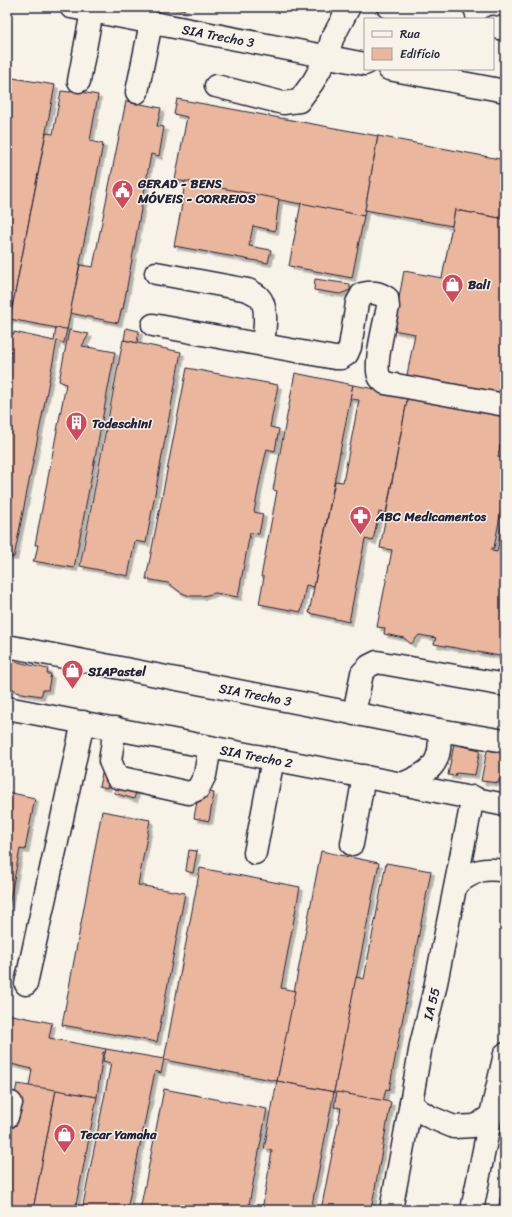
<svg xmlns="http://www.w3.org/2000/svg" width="512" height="1217" viewBox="0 0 512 1217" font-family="Sriracha,sans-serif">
<defs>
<filter id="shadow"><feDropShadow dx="3.5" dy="3.5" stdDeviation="0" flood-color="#0004"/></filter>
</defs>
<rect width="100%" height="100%" fill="#f7f3e8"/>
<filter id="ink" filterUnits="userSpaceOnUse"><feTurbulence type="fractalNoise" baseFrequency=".025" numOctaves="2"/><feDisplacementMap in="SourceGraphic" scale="8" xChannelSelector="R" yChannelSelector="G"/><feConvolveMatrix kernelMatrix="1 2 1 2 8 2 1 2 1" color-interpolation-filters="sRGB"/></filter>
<g filter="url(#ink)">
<g fill="#eab69d" stroke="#22223b" filter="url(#shadow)">
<polygon points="166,7 185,7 184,10"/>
<polygon points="7,77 55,85 10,319 7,319"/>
<polygon points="70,90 98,95 90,141 103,144 67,330 10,319 46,133 53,134 61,91 70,92"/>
<polygon points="177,99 378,136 364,216 175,180 187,117 174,114"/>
<polygon points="126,101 161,108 157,126 164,127 159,156 151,154 123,309 122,308 118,323 70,313 80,265 93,267"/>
<polygon points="378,136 505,160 505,219 455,210 452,226 365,210"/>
<polygon points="185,181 279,199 275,231 253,226 249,246 271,250 268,263 174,246 181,210"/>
<polygon points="301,203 364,216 352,278 289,266"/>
<polygon points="455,210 505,219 505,399 406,380 415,334 393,330 404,271 442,278"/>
<polygon points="315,279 350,284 350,290 340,294 314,290"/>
<polygon points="56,328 67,329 64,343 57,341 14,557 7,556 7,369 11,351 7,350 8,333 14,334 14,332 54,341"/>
<polygon points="126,328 139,331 137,343 124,340"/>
<polygon points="69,330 89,334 82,346 115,352 74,568 33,561 34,559 35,559 38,545 35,545 66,384 59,381"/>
<polygon points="123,340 181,352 146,543 135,541 128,576 80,566"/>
<polygon points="187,368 278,385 270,427 279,429 275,451 267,449 262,470 254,512 263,514 259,534 250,533 238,597 215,593 203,596 190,596 180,592 168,583 146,579"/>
<polygon points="295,373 353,385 314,587 306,585 301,612 259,604 264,577 261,577 277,491 273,490"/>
<polygon points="353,385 408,395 386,513 379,512 373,541 365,539 349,622 309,613 335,481 343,482 359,400 350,399"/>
<polygon points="408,395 505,414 505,446 500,445 498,457 505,458 505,489 494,548 492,548 492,551 497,552 505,506 505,657 434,644 436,638 419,635 411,644 404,638 384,634 385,628 377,627 392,550 380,548"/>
<polygon points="9,660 48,669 47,674 51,674 48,690 43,690 41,696 16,692 14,689 7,688 7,666"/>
<polygon points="454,744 480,750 475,775 456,773 455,776 448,775"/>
<polygon points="487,750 505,753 504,775 502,775 502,779 499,779 499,783 481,781"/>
<polygon points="103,770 111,770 107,788 99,786"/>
<polygon points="118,777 139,782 134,799 114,793"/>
<polygon points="199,790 214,793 209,821 194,818"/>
<polygon points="7,792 35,798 25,850 20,849 7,915"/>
<polygon points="102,811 150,820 138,885 185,893 157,1042 62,1025"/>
<polygon points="189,850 197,851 193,873 186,871 186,870"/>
<polygon points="321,851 379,863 334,1092 277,1081"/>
<polygon points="386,863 431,871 389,1090 386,1089 383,1101 334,1092 356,977 364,979"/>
<polygon points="200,868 300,887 281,988 295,991 277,1081 164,1060"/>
<polygon points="7,1014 52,1023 49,1038 106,1049 105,1053 103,1052 97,1097 29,1087 32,1069 7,1063"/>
<polygon points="106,1049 164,1059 161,1073 155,1071 127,1210 82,1210 111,1063 103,1061"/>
<polygon points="277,1081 334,1092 311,1210 262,1210 272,1151 264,1149"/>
<polygon points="17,1084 56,1090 33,1210 7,1210 7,1133"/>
<polygon points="164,1089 267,1109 248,1210 140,1210"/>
<polygon points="56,1090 97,1097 75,1210 33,1210"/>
<polygon points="337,1092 391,1102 371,1210 321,1210 341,1108 334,1107"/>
<polygon points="505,1171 505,1210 498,1210"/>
</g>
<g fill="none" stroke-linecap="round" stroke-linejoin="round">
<defs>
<g id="minor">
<polyline points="79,81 92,11"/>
<polyline points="216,86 283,103 299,101 313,82 327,57"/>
<polyline points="137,92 151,23"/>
<path d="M156,273L248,290C251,292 256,294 259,297C269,307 264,332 263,345"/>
<path d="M153,325L335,358H341L347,354L350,347L357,303L362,294C372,292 378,292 387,298L388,307C385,321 374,364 379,376C380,379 383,381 385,383L505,405"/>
<polyline points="354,714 362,673 369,666 377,662 505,685"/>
<polyline points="115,728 110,761 117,777 189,793 198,789 205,775 210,747"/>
<polyline points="352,844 364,776"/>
<polyline points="255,853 273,759"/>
<path d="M456,884C475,871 482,867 505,871"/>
<polyline points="26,984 83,722"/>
<polyline points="411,1103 420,1111 430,1117 454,1127 473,1126 479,1124 491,1115"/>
<polyline points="7,1117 11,1103"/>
<path id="s1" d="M391,1210L411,1103L421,1045L435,988L473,797"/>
<polyline points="472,1210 491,1115 505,1054"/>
</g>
<g id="major">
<path id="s2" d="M71,7L365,64"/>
<polyline points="388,7 454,19"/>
<polyline points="493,27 505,29"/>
<polyline points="327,57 332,39 349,7"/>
<polyline points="389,69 505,91"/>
<path id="s3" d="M7,646L439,730L505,741"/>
<path id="s4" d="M7,708L402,784L505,805"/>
<path d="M402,784C431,772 443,764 439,730"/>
</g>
</defs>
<use href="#minor" stroke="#22223b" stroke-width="25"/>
<use href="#major" stroke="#22223b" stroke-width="25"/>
<use href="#minor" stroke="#f7f3e8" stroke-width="22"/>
<use href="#major" stroke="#f7f3e8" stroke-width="22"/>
</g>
</g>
<defs>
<symbol id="civic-pin" viewBox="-11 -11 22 30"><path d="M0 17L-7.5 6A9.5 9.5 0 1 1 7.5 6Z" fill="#d1495b" stroke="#f7f3e8"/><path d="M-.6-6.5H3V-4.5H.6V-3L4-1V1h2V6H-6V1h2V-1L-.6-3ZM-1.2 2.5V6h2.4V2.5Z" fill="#fff"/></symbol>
<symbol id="shop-pin" viewBox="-11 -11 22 30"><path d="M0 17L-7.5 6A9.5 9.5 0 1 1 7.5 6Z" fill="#d1495b" stroke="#f7f3e8"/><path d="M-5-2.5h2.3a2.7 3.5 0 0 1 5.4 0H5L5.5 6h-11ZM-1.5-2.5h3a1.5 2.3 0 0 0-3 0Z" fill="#fff"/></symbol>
<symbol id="building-pin" viewBox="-11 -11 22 30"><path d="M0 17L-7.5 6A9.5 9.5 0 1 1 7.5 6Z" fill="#d1495b" stroke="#f7f3e8"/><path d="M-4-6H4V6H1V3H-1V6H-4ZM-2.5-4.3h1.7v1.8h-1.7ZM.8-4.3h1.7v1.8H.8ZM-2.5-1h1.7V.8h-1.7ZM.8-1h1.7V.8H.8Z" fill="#fff"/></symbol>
<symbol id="pharmacy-pin" viewBox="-11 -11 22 30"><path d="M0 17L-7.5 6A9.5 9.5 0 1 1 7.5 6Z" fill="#d1495b" stroke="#f7f3e8"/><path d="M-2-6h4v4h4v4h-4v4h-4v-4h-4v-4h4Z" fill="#fff"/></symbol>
</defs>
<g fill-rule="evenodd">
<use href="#civic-pin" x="110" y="178" width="25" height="34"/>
<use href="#shop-pin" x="440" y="272" width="25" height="34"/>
<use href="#building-pin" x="64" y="410" width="25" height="34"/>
<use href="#pharmacy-pin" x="348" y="504" width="25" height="34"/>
<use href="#shop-pin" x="60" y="658" width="25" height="34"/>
<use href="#shop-pin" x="52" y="1122" width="25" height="34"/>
</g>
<g text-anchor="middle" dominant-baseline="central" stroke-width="3" stroke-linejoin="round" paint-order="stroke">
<g font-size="13" fill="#22223b" stroke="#f7f3e8">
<text stroke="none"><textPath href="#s2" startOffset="150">SIA Trecho 3</textPath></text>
<text stroke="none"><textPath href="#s3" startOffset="253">SIA Trecho 3</textPath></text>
<text stroke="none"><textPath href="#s4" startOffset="254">SIA Trecho 2</textPath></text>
<text stroke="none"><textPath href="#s1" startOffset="210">IA 55</textPath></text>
</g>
<g font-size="13" font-weight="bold" fill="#22223b" stroke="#f7f3e8" text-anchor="start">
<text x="138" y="183">GERAD - BENS<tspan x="138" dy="15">MÓVEIS - CORREIOS</tspan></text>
<text x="468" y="284">Bali</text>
<text x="92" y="423">Todeschini</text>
<text x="376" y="516">ABC Medicamentos</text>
<text x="88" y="671">SIAPastel</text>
<text x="80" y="1134">Tecar Yamaha</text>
</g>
</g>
<rect width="512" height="1217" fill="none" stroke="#f7f3e8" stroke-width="24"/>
<rect x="12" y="12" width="488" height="1193" fill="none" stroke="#22223b" stroke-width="1.5" filter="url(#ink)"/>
<rect x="364" y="18" width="130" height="52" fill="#f7f3e8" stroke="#a29fa3"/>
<rect x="372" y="31" width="20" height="6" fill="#f7f3e8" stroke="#a29fa3"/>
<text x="400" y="38" font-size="12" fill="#22223b">Rua</text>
<rect x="372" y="48" width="20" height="12" fill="#eab69d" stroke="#a29fa3"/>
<text x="400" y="58" font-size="12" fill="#22223b">Edifício</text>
</svg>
